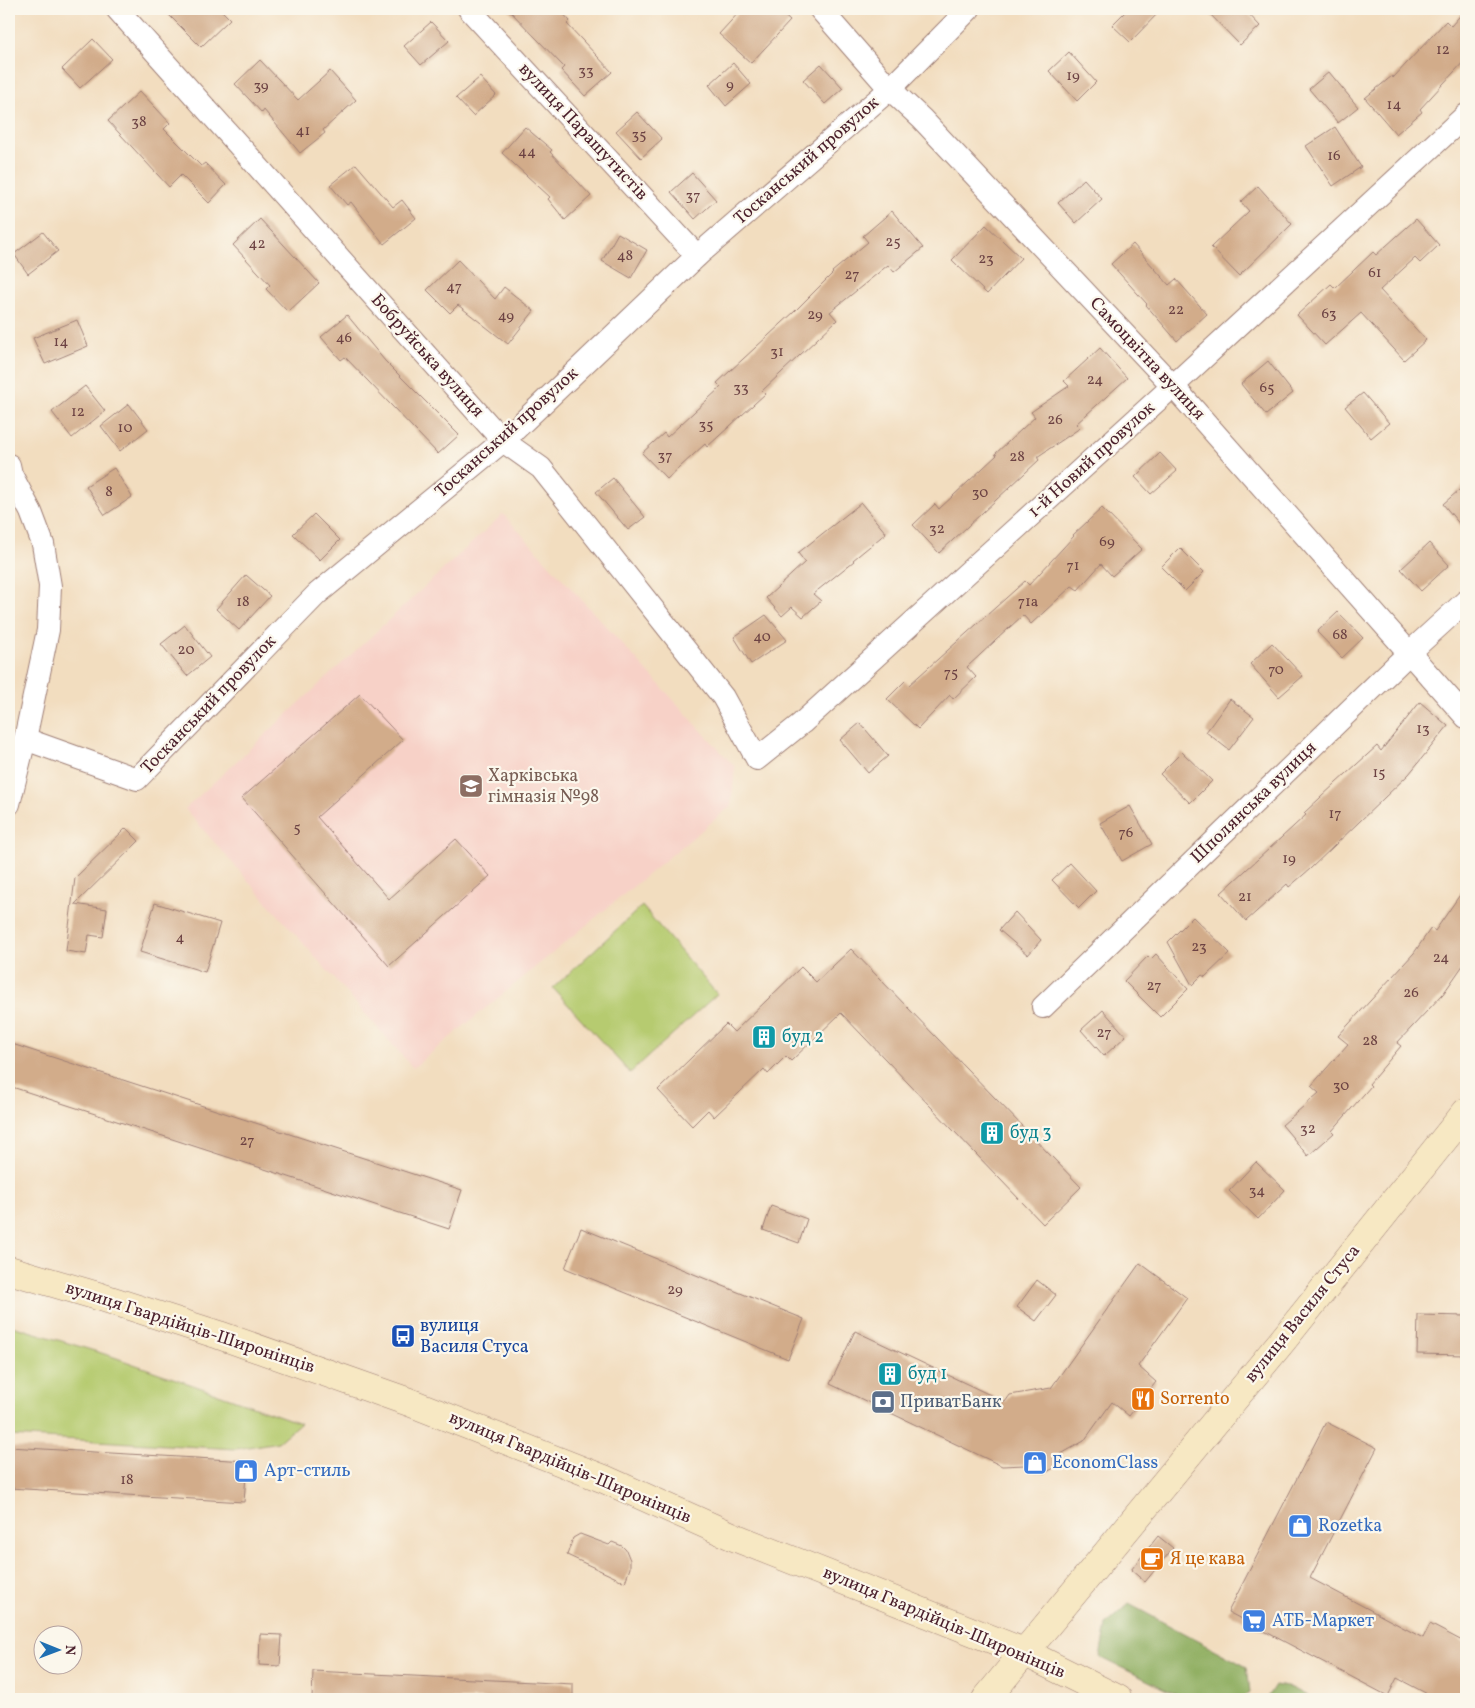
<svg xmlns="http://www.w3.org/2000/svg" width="1475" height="1708" viewBox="0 0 1475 1708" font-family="Vollkorn,serif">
<rect width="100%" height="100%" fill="#fbf7ec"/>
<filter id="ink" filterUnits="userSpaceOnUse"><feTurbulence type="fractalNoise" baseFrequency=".02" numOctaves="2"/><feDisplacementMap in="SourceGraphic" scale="10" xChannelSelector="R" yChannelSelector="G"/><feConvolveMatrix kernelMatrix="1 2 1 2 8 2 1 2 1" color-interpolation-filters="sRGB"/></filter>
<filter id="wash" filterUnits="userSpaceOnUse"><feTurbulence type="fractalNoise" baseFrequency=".0096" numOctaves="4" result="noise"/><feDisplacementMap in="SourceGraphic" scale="20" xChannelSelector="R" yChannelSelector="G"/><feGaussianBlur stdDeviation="1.12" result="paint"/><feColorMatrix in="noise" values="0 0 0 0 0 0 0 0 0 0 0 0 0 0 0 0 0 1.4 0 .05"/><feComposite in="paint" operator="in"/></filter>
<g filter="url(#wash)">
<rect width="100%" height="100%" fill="#f2ddbf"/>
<polygon fill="#f7d1c7" points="503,514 735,767 731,806 413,1068 185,809"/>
<g fill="#b6cb70" stroke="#80754e">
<polygon points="642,906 717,994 630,1073 553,988"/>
<polygon points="9,1325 111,1356 300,1423 278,1442 236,1449 9,1436"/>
</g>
<g fill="#90af62" stroke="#6d6746">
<polygon points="1129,1604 1247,1667 1250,1692 1242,1699 1185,1699 1100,1657 1106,1625"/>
<polygon points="1275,1685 1292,1688 1313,1699 1266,1699"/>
</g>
<g id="blocks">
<g fill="#d2ac8a">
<polygon points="163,9 220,9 230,19 201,47"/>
<polygon points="508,9 559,9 570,21 567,24 612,72 585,96 561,70 564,67"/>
<polygon points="742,9 777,9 790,21 751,63 719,34"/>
<polygon points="1128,9 1162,9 1130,42 1112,25"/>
<polygon points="1205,9 1244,9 1260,26 1240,45"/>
<polygon points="1466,9 1466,59 1420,109 1422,112 1396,134 1365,98 1392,76 1393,78 1446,21 1451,26"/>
<polygon points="431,22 449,41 421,65 404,46"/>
<polygon points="93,39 112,59 80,88 62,69"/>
<polygon points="1069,52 1096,82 1077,101 1049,71"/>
<polygon points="260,60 298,100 330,71 356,100 323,130 325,133 300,153 264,110 262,113 235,84"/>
<polygon points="733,63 751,84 726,106 709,85"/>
<polygon points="821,64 843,88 825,104 803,80"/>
<polygon points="1329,72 1358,107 1338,123 1309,89"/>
<polygon points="480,77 496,95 473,116 456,98"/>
<polygon points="140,91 170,123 164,129 201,166 205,163 226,185 209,203 181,175 169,187 108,121"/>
<polygon points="637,112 662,139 641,158 616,131"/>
<polygon points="525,127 552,150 550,152 591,196 565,220 548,199 550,197 502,153"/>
<polygon points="1335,127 1361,167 1333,186 1306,146"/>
<polygon points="356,164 393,207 402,200 416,218 384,244 351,202 347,205 330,185"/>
<polygon points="692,173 716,200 695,219 671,192"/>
<polygon points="1084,179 1102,199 1076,223 1058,203"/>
<polygon points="1258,186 1292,224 1239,276 1211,247 1249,211 1241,202"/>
<polygon points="892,211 923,248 894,272 888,265 830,312 837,320 762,391 765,394 707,447 705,444 667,479 642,453 664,433 667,437 721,387 717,383 794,312 833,273 832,272 868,242 863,236"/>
<polygon points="260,219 319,283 288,312 266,289 270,285 233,245"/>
<polygon points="1416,219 1439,245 1420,263 1415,258 1380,290 1426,340 1404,360 1361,313 1325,345 1297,315 1331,284 1335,288 1373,252 1376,255"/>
<polygon points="986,225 1021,258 987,294 952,260"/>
<polygon points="43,232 58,251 28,274 14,254"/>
<polygon points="618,233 647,250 631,278 602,261"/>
<polygon points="1133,244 1169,285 1176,279 1207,314 1177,341 1146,305 1147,304 1111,264"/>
<polygon points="458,260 495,299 504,287 534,311 508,344 458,305 450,313 427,290"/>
<polygon points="347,315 385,361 459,435 438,454 345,357 341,360 321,337"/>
<polygon points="77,320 88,346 45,364 33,338"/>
<polygon points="1100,348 1127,378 1076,424 1080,428 1037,457 1039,460 939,553 913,525 935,504 939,509 997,455 995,454 1035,417 1031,412 1069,386 1064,381"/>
<polygon points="1268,361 1293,393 1266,415 1241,384"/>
<polygon points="85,386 105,411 72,438 52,412"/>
<polygon points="1363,393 1389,423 1371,438 1345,407"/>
<polygon points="129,404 148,429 120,451 101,426"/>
<polygon points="1160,453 1177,471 1151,494 1135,477"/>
<polygon points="114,468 132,497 105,515 86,486"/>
<polygon points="613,478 645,517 628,530 596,492"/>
<polygon points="1466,484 1466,532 1443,504"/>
<polygon points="861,503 886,533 853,560 854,561 813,594 821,601 803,617 792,607 782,616 766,598 805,562 798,553"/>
<polygon points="1102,508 1142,549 1112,576 1101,564 1078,590 1072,586 1031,624 1023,615 967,667 976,677 953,699 950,695 918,729 887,699 905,681 909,685 1025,581 1029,585 1074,536 1073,535"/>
<polygon points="314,514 340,540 320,560 293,534"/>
<polygon points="1429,543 1449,565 1421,591 1401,569"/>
<polygon points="1180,548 1204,572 1185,591 1161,567"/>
<polygon points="246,575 270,596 239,630 216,609"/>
<polygon points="1338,612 1363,638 1342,658 1317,632"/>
<polygon points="766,615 787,640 751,664 734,637"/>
<polygon points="185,625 210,657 187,676 161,644"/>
<polygon points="1272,643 1303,676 1279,697 1250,664"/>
<polygon points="360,694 403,740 317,817 389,899 456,839 490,876 389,966 242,798"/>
<polygon points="1230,699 1254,717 1229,750 1206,732"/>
<polygon points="1420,702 1448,726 1409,774 1310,869 1289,887 1287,884 1246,921 1221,893 1306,815 1304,813 1336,783 1377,746 1381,751"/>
<polygon points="860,723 888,756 868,773 840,740"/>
<polygon points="1182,752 1212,781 1190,803 1160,774"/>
<polygon points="1130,806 1152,844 1122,861 1100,823"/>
<polygon points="126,828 139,841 75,904 107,909 103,937 89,935 86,954 66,951 75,878"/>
<polygon points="1070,863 1096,891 1079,908 1052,880"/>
<polygon points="1466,886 1466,961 1443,994 1397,1043 1401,1046 1369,1084 1371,1086 1332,1131 1334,1133 1308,1156 1282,1125 1319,1093 1311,1086 1348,1044 1338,1036 1414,953 1431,928 1435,931"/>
<polygon points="155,903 220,923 205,972 140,952"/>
<polygon points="1015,912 1041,940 1028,955 999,930"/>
<polygon points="1193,917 1230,953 1205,977 1202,975 1192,985 1168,942"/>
<polygon points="851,949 1081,1187 1043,1224 841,1013 791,1061 786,1056 768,1074 764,1069 714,1117 708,1110 692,1126 658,1090 726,1024 734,1032 801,967 816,982"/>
<polygon points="1156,954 1188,989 1160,1017 1124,981 1148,956 1151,959"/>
<polygon points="1103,1010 1126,1036 1104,1056 1081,1030"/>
<polygon points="9,1043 462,1190 449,1229 9,1086"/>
<polygon points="1256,1162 1285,1190 1258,1219 1229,1191"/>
<polygon points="771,1206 807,1219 799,1243 763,1230"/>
<polygon points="581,1228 804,1319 788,1359 565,1268"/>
<polygon points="1140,1263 1187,1298 1138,1366 1156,1382 1129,1416 1112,1402 1084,1441 1061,1454 1054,1468 1045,1473 1037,1472 1025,1465 1002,1466 830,1384 855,1331 1005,1402 1010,1395 1051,1388"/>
<polygon points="1037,1280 1056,1295 1036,1321 1017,1307"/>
<polygon points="1418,1315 1466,1316 1466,1355 1417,1354"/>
<polygon points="1326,1422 1377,1448 1310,1578 1423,1638 1430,1624 1466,1643 1466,1699 1437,1699 1397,1678 1388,1696 1228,1612"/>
<polygon points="9,1447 247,1461 244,1502 9,1488"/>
<polygon points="580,1534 609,1545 612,1542 622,1546 626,1550 630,1560 630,1568 625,1582 567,1555 573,1538"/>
<polygon points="1158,1536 1173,1548 1145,1582 1131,1570"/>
<polygon points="260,1634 282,1635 280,1666 259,1665"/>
<polygon points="313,1671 573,1684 573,1699 312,1699"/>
</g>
</g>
</g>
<g filter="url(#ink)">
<use href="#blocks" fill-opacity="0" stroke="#9e7e75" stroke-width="1"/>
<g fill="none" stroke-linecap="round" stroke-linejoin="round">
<defs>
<g id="street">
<polyline points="117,9 503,441 541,468 723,697 757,759 802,723 1173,386 1466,115"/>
<polyline points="469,9 697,256"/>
<polyline points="820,9 890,89 922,119 1173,386 1466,717"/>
<polyline points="9,465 11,474 31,512 43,544 50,586 48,630 25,739 9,804"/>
<polyline points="25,739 137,779 317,594 503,441 697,256 890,89 969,9"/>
<polyline points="1043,1007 1409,653 1466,601"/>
</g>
<g id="secondary">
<polyline points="9,1270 101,1297 219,1335 409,1402 604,1479 734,1537 1024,1652 1118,1699"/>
<polyline points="986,1699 1283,1340 1466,1112"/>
</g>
</defs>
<use href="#street" stroke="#9e7e75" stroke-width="24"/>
<use href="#secondary" stroke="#9e7e75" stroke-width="29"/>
<use href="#street" stroke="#fff" stroke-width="22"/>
<use href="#secondary" stroke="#f7e8c3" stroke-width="28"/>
</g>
</g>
<defs>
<symbol id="school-square" viewBox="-11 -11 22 22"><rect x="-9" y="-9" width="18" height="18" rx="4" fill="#8d6e63" stroke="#fbf7ec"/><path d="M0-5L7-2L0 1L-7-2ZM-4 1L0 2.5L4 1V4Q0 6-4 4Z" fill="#fff"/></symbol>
<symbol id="building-square" viewBox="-11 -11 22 22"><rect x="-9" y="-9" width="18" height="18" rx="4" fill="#0f9aa8" stroke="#fbf7ec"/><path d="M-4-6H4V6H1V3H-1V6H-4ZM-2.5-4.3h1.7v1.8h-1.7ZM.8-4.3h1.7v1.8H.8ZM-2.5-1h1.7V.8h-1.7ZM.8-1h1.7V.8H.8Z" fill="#fff"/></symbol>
<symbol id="bus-square" viewBox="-11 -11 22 22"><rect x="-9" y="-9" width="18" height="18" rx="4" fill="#1a4fb4" stroke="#fbf7ec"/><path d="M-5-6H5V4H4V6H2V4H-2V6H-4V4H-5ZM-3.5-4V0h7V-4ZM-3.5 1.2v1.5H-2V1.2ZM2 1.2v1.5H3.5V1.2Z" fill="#fff"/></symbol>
<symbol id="restaurant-square" viewBox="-11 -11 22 22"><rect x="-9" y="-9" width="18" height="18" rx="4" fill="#e8710a" stroke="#fbf7ec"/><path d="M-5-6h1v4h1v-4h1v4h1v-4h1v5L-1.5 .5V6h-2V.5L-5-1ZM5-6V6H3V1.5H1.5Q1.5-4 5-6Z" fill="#fff"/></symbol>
<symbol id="bank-square" viewBox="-11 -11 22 22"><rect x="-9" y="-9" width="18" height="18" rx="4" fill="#5c6f8a" stroke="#fbf7ec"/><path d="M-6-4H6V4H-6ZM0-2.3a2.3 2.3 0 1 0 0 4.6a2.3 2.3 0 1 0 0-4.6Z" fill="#fff"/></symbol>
<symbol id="shop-square" viewBox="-11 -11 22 22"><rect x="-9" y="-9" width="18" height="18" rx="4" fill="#3f7fe0" stroke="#fbf7ec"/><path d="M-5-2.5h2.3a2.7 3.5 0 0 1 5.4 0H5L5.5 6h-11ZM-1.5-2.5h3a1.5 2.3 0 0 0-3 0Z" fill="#fff"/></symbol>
<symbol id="cafe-square" viewBox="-11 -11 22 22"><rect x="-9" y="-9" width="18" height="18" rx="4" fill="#e8710a" stroke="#fbf7ec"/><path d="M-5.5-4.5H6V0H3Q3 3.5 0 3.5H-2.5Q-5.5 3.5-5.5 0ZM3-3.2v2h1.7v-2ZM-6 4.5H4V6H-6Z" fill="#fff"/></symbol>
<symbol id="supermarket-square" viewBox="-11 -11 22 22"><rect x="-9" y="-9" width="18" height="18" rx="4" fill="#3f7fe0" stroke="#fbf7ec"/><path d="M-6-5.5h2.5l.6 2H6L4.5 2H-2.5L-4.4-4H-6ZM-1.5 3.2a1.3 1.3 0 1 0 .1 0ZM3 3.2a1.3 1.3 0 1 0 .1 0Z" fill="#fff"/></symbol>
</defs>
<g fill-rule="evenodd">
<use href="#school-square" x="457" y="772" width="28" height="28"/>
<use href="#building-square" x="750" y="1023" width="28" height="28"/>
<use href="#building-square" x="978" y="1119" width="28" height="28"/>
<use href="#bus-square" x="389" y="1322" width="28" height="28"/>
<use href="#building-square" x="876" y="1360" width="28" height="28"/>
<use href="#restaurant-square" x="1129" y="1385" width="28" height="28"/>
<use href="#bank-square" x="869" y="1388" width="28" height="28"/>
<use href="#shop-square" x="1021" y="1449" width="28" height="28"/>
<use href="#shop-square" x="232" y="1457" width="28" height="28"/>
<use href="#shop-square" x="1286" y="1512" width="28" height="28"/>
<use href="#cafe-square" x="1138" y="1545" width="28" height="28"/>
<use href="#supermarket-square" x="1240" y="1607" width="28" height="28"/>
</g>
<g text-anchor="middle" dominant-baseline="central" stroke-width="4.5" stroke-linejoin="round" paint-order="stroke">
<g font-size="15" fill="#6c4243">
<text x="1443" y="50">12</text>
<text x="586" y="71">33</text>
<text x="1073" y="76">19</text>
<text x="730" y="85">9</text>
<text x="261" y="86">39</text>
<text x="1394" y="105">14</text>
<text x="139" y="122">38</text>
<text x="303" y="131">41</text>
<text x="639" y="135">35</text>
<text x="527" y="152">44</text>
<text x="1334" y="156">16</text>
<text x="693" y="196">37</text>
<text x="893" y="242">25</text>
<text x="257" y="244">42</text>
<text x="625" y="256">48</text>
<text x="986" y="259">23</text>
<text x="1375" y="273">61</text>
<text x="852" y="275">27</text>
<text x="454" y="287">47</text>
<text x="1176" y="310">22</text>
<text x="1329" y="314">63</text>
<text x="815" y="315">29</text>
<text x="506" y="316">49</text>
<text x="344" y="338">46</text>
<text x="61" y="342">14</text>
<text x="777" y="352">31</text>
<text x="1095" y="380">24</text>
<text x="741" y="388">33</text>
<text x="1267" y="388">65</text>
<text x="78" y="412">12</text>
<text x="1055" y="420">26</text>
<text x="706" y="425">35</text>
<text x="125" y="428">10</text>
<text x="665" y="456">37</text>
<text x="1017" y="457">28</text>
<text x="109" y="492">8</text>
<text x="980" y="493">30</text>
<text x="937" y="529">32</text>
<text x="1107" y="542">69</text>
<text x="1073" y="566">71</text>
<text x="243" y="602">18</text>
<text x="1028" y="602">71а</text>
<text x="1340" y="635">68</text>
<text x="762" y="637">40</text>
<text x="186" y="650">20</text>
<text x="1276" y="670">70</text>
<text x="951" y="673">75</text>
<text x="1423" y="729">13</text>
<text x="1379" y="773">15</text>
<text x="1335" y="814">17</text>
<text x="297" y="828">5</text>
<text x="1126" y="833">76</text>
<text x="1289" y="859">19</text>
<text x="1245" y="897">21</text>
<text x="180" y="938">4</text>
<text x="1199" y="947">23</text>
<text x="1441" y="958">24</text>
<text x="1154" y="986">27</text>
<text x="1411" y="993">26</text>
<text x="1104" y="1033">27</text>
<text x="1370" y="1041">28</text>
<text x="1341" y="1086">30</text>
<text x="1308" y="1129">32</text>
<text x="247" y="1141">27</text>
<text x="1257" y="1191">34</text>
<text x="675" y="1290">29</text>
<text x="127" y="1480">18</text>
</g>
<g font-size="18" fill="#4a1f2b" stroke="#fbf7ec">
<text transform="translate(583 132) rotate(47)">вулиця Парашутистів</text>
<text transform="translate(807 161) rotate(-41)">Тосканський провулок</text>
<text transform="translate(427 356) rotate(48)">Бобруйська вулиця</text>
<text transform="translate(1147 359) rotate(47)">Самоцвітна вулиця</text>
<text transform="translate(507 433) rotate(-42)">Тосканський провулок</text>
<text transform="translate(1092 460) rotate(-42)">1-й Новий провулок</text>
<text transform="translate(209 705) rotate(-46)">Тосканський провулок</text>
<text transform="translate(1254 803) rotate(-44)">Шполянська вулиця</text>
<text transform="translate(1303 1314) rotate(-51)">вулиця Василя Стуса</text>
<text transform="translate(190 1328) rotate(18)">вулиця Гвардійців-Широнінців</text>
<text transform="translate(570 1468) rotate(23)">вулиця Гвардійців-Широнінців</text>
<text transform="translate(944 1623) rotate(23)">вулиця Гвардійців-Широнінців</text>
</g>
<g font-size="18" fill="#785e54" stroke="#fbf7ec" text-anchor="start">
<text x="488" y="776">Харківська<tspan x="488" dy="21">гімназія №98</tspan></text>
</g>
<g font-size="18" fill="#0d838f" stroke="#fbf7ec" text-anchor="start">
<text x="782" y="1037">буд 2</text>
<text x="1010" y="1133">буд 3</text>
<text x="908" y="1374">буд 1</text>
</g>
<g font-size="18" fill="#164399" stroke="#fbf7ec" text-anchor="start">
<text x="420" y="1326">вулиця<tspan x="420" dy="21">Василя Стуса</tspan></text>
</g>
<g font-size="18" fill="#c56008" stroke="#fbf7ec" text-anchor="start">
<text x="1160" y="1399">Sorrento</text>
<text x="1170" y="1559">Я це кава</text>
</g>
<g font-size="18" fill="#4e5e75" stroke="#fbf7ec" text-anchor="start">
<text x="900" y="1402">ПриватБанк</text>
</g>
<g font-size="18" fill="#366cbe" stroke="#fbf7ec" text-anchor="start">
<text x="1052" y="1463">EconomClass</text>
<text x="264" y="1471">Арт-стиль</text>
<text x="1318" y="1526">Rozetka</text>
<text x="1272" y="1621">АТБ-Маркет</text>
</g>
</g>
<rect width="1475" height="1708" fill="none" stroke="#fbf7ec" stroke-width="30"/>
<g transform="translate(58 1650) rotate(91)"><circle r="24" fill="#fbf7ec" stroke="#b4a19f"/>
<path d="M0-4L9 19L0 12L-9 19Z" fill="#1f6fb2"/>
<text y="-8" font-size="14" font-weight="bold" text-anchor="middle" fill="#4a1f2b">N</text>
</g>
</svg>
